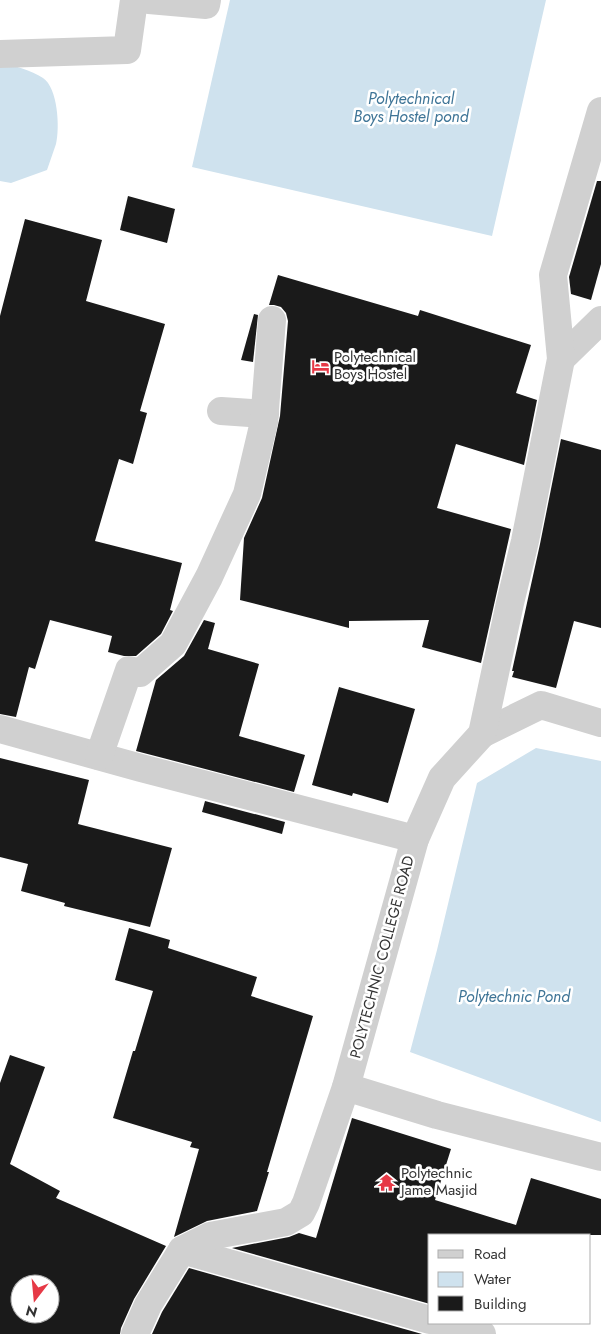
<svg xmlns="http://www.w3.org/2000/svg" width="601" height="1334" viewBox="0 0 601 1334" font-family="Jost,sans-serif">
<rect width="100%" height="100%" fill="#fff"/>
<g fill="#cfe2ee">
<polygon points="230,0 546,0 492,236 192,167"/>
<path d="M0,62C14,66 31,70 43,78C58,88 60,128 56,144C53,153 50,161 47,170L11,183L0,181Z"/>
<polygon points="536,748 601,761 601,1122 410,1052 437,950 477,783"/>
</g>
<g fill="#1a1a1a" fill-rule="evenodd">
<polygon points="597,181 601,181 601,264 591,300 571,294 569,277"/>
<polygon points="128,196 175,209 167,243 120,230"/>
<polygon points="25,219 102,240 86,301 165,324 140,411 147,413 133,464 119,459 95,541 182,563 170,610 173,611 161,634 136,656 124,656 108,652 112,636 50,620 35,669 29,667 16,717 0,714 0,316"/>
<polygon points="278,275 418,316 420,310 531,345 516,393 537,400 524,465 456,444 437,508 511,529 481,663 422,647 429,620 349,621 349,628 240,600 244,538 262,498 280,416 288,321 286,313 281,307 274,305 269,305"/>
<polygon points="254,314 258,315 253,362 241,360"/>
<polygon points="561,439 601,450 601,628 574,621 556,688 512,677 514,671 512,671 540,544"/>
<polygon points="204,620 215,623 208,649 259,664 239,736 305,755 294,792 136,751 156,680 184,656"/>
<polygon points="339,687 415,709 388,803 353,793 352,796 312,785"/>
<polygon points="0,758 89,780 78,824 172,848 150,927 64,906 65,903 21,891 28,864 0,857"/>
<polygon points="205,801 285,822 282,834 202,812"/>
<polygon points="129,928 170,940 168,948 257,977 251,996 313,1016 267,1172 269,1172 257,1211 207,1221 174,1237 199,1149 190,1147 192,1142 113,1118 133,1051 135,1051 153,991 115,980"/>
<path d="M10,1055L45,1067L10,1164L60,1191L56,1198L166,1246L134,1299L121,1328L120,1334H0V1083ZM20,1284H50V1314H20Z"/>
<polygon points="352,1118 451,1149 435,1200 516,1225 531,1178 601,1199 601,1235 430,1235 430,1304 232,1248 289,1237 299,1233 316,1238"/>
<polygon points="189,1268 422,1334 152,1334 162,1312"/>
</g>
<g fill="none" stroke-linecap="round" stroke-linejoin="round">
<g stroke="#d0d0d0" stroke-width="28">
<polyline points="149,0 206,5 207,0"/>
<polyline points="0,54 127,50 134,0"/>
<polyline points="561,359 601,320"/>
<polyline points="221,411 265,414"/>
<polyline points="0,729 141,768 415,839"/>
<polyline points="482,734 541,705 601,723"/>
<polyline points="99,756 129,670 140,673 173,644 209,577 247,494 264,422 272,320"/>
<polyline points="346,1087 437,1115 601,1157"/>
<polyline points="182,1250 430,1320"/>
<polyline points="440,1323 482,1334"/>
<polyline points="135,1334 148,1305 182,1250 210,1236 286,1222 301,1213 306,1203 346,1087 415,839 442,778 482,734 510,603 525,541 561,359 553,275 601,111"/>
</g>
</g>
<defs>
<symbol id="hotel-bare" viewBox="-9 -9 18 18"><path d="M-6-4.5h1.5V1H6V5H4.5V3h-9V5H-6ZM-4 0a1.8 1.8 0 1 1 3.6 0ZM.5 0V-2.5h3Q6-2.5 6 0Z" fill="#e63946" stroke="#fff" stroke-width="2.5" paint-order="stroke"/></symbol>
<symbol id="temple-bare" viewBox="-9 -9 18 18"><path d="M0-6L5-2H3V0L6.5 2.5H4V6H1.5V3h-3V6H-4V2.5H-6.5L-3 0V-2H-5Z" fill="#e63946" stroke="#fff" stroke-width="2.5" paint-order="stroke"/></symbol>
</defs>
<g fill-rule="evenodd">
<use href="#hotel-bare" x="308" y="354" width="25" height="25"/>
<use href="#temple-bare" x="374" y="1170" width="25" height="25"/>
</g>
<g text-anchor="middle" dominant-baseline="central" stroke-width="5" stroke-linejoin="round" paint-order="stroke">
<g font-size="15" fill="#333" stroke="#fff" text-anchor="start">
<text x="334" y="357">Polytechnical<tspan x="334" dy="17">Boys Hostel</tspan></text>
<text x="401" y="1173">Polytechnic<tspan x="401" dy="17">Jame Masjid</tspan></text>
</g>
<g font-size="15" fill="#333" stroke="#fff">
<text transform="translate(382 957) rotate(-75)">POLYTECHNIC COLLEGE ROAD</text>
</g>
<g font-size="16" font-style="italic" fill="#3f7597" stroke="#fff">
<text x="411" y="98">Polytechnical<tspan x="411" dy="18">Boys Hostel pond</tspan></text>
<text x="514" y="996">Polytechnic Pond</text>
</g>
</g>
<rect x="428" y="1234" width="162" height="90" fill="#ffffff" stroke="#adadad"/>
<rect x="438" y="1250" width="25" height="8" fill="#d0d0d0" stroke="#adadad"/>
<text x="474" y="1259" font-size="15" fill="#333333">Road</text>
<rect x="438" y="1272" width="25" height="15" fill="#cfe2ee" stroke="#adadad"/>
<text x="474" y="1284" font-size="15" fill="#333333">Water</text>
<rect x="438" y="1296" width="25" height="15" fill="#1a1a1a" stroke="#adadad"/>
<text x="474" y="1309" font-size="15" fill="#333333">Building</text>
<g transform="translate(35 1299) rotate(196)"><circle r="24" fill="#ffffff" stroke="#adadad"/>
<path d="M0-4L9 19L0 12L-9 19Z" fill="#e63946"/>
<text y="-8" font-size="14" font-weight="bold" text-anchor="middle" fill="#333333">N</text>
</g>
</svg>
